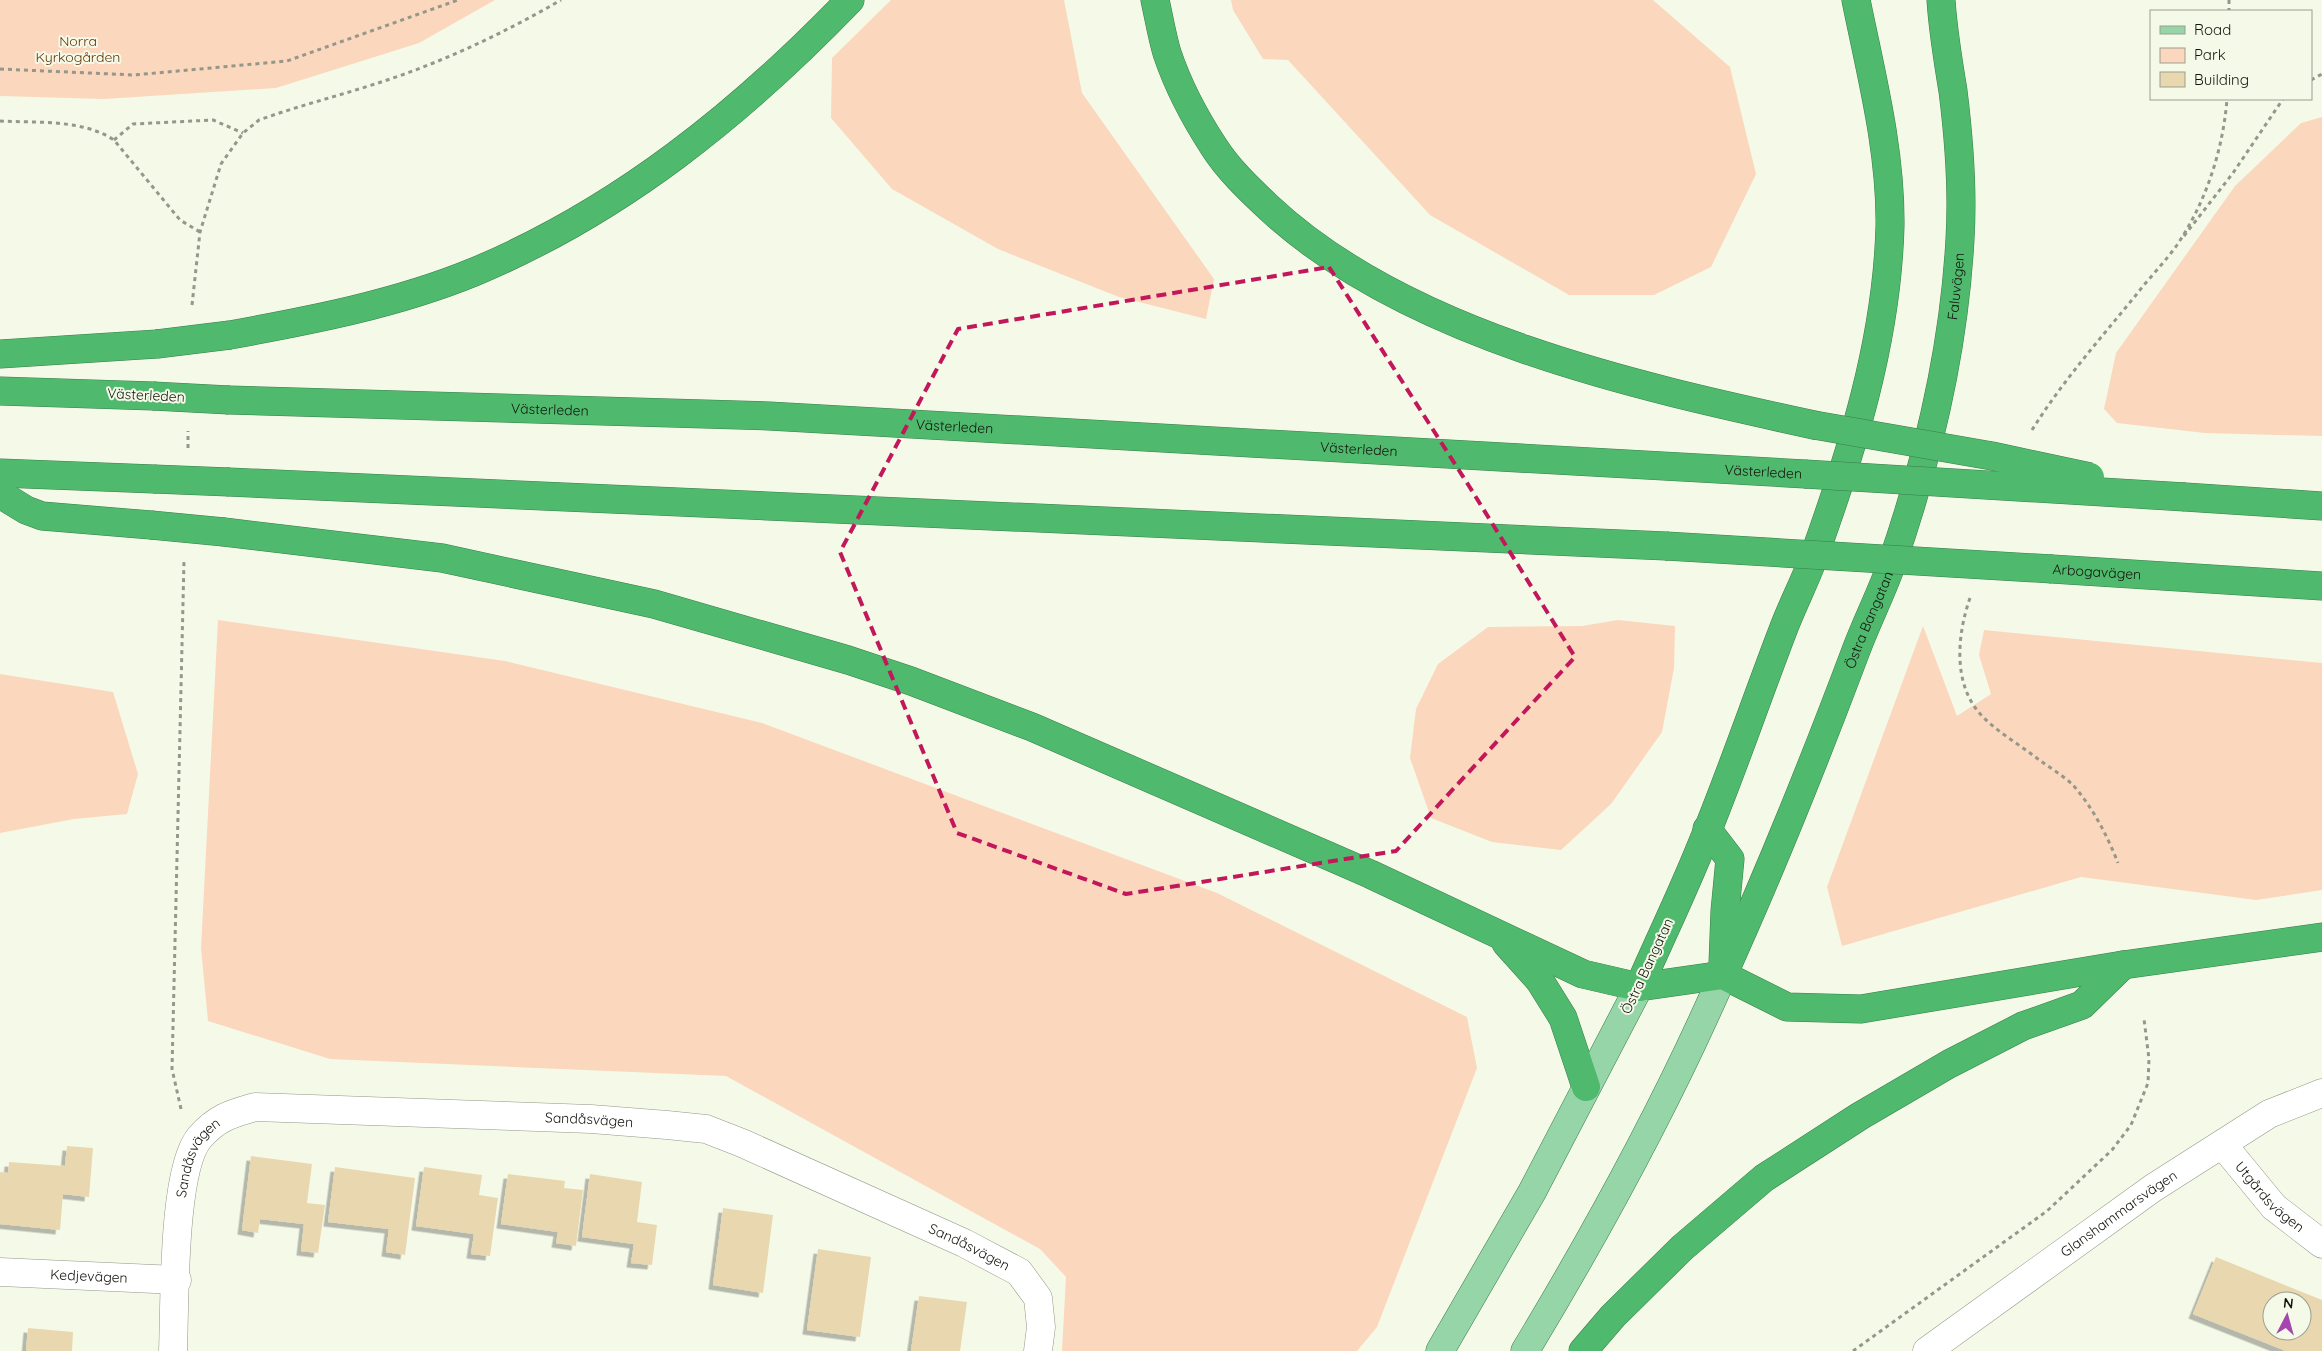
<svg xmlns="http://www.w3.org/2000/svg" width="2322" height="1351" viewBox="0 0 2322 1351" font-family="Quicksand,sans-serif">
<defs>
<filter id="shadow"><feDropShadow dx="-4.5" dy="4.5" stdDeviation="0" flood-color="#0004"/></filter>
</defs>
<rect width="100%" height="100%" fill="#f5fae8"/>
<g fill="#fbd7be">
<polygon points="0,0 495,0 419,43 276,88 104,99 0,96"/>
<polygon points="891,0 1064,0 1082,93 1214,279 1206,319 1119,297 998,249 892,189 831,118 832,58"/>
<polygon points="1231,0 1653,0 1730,67 1756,174 1711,267 1654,295 1569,295 1430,215 1288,60 1263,59 1233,10"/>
<polygon points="2322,117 2322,436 2205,433 2117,423 2104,409 2116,353 2235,186 2301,123"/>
<polygon points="218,620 505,661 762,723 1217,893 1467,1017 1477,1068 1377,1327 1357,1351 1062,1351 1066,1277 1040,1249 726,1076 330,1059 208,1021 201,948"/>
<polygon points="1618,620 1675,626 1674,668 1662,732 1611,804 1561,850 1492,842 1431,818 1410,758 1416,709 1438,664 1488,627 1582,626"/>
<polygon points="1923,626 1957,716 1991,694 1979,655 1984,630 2322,663 2322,890 2256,900 2081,877 1842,946 1827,887"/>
<polygon points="0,674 113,692 138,774 127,814 74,819 0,833"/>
</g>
<g fill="#e9d8af" fill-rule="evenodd" filter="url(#shadow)">
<polygon points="67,1146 93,1148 89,1197 63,1194 60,1230 0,1224 0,1172 8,1173 9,1162 65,1166"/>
<polygon points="251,1156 312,1164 307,1203 325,1205 318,1253 301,1251 304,1224 260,1219 258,1233 242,1230"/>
<polygon points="335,1167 415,1178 405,1255 386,1252 389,1229 328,1222"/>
<polygon points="424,1167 482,1175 479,1195 498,1198 490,1256 471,1254 474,1234 416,1226"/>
<polygon points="508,1174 565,1181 564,1188 583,1190 576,1246 556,1243 558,1232 501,1224"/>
<polygon points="590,1174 642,1182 637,1222 657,1225 652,1265 631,1263 634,1244 582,1237"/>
<polygon points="723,1208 773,1215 763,1293 713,1285"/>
<polygon points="818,1249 871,1257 860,1337 807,1330"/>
<path d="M2216,1257L2322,1300V1351H2286L2193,1314ZM2272,1301H2302V1331H2272Z"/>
<polygon points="919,1296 967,1302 960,1351 911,1351"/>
<polygon points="28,1328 73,1332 72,1351 26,1351"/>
</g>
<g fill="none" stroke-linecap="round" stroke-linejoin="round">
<defs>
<g id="minor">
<path id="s1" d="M2223,1145L2274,1207L2322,1244"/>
<path id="s2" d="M0,1272L177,1280"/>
<path id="s3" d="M173,1351C175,1305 172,1169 200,1137C218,1117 231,1114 255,1107L591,1119L667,1125L706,1129L742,1143L964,1243L1019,1272L1038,1298L1041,1327L1038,1351"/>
<path id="s4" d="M1927,1351L2153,1188L2269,1114L2322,1093"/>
</g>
<g id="major">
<polyline points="1440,1351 1532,1192 1639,987"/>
<path d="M1525,1351C1598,1230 1667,1104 1723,975"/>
</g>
<g id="highway">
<path d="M1155,0C1159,18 1162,36 1167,53C1178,86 1195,118 1214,147C1228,169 1248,188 1267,206C1404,335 1635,386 1814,425"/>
<path d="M230,335C312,320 396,304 474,272C620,211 741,113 850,0"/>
<polyline points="0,354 157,344"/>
<polyline points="0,391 153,396"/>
<path id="s5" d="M229,400L769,416L1805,474"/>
<polyline points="0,473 154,479"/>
<polyline points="229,482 1666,546"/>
<polyline points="0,494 26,510 42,516 151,525"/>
<polyline points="2185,497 2322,506"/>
<polyline points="224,532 442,558 654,604 848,660 911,681 1032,727 1370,874 1583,974 1639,987 1723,975 1787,1007 1861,1009 2123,965 2322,937"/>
<path id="s6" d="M2052,569L2322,586"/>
<polyline points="1707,829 1730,859 1725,911 1723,963"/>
<polyline points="1506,943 1540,981 1563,1018 1586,1087"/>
<path id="s7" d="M1723,975C1771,869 1814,762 1855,653C1866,623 1881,594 1892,563C1928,459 1954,350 1960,239C1963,190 1959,139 1953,91C1948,61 1943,31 1941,0"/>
<path d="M1639,987C1659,941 1681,896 1700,849C1730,777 1755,703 1783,630C1792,606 1804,583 1813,559C1852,451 1887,341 1890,226C1891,150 1871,74 1856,0"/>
<polyline points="1583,1351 1613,1316 1682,1248 1764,1178 1860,1116 1949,1064 2023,1026 2082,1005 2123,965"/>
</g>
</defs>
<use href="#minor" stroke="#929786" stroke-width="29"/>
<use href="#major" stroke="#3a7f4c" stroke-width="29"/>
<use href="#highway" stroke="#3a7f4c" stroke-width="29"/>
<g stroke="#94978a" stroke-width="3" stroke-dasharray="4 4" stroke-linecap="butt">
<polyline points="2229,0 2229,11"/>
<polyline points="0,69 134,75 287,61 458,0"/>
<polyline points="2311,80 2322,74"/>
<path d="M0,121C38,123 82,119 114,140L180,220L200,232"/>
<polyline points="114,140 133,124 213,120 243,133"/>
<polyline points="2184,236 2233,173 2283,99"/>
<path d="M192,305L200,232L221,164L243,133L259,120C298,106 338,96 378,83C441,63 504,33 561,0"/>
<path d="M2032,430C2062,382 2100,339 2136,295C2149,278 2165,262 2177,245C2206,202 2223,150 2227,99"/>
<polyline points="188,448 188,431"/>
<path d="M1970,598C1957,635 1952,686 1983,717C1999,733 2020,745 2038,759C2049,767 2062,775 2072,784C2092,806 2107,835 2118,863"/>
<polyline points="181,1109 172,1069 184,561"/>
<polyline points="1853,1351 2047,1211 2112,1150 2131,1125 2148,1083 2149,1059 2144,1019"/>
</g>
<use href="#minor" stroke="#fff" stroke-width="28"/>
<use href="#major" stroke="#95d5a7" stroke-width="28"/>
<use href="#highway" stroke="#4fb96d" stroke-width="28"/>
<defs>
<g id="highway-bridge">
<polyline points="157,344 230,335"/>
<polyline points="153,396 229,400"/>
<polyline points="1814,425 1992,456 2090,477"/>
<polyline points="1805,474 2185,497"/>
<polyline points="154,479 229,482"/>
<polyline points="151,525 224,532"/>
<polyline points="1666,546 2052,569"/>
</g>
</defs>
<use href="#highway-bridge" stroke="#3a7f4c" stroke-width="29" stroke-linecap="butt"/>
<use href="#highway-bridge" stroke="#4fb96d" stroke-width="28"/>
</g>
<path fill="none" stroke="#c2185b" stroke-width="4" stroke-dasharray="10 6" stroke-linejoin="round" d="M1329,267L1469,486L1575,657L1396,851L1126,894L957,833L840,552L958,329Z"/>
<g text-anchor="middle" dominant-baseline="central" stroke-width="4" stroke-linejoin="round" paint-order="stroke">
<g font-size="14" fill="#633306" stroke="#f5fae8">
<text x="78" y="41">Norra<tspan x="78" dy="16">Kyrkogården</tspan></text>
</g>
<g font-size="14" fill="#13140e" stroke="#f5fae8">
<text stroke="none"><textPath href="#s7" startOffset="730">Faluvägen</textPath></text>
<text transform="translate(146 395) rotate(3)">Västerleden</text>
<text stroke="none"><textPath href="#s5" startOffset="321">Västerleden</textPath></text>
<text stroke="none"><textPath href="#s5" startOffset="726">Västerleden</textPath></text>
<text stroke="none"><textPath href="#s5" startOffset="1131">Västerleden</textPath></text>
<text stroke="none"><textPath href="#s5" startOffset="1536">Västerleden</textPath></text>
<text stroke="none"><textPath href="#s6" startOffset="45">Arbogavägen</textPath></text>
<text stroke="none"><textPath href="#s7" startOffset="384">Östra Bangatan</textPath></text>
<text transform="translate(1647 966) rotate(-65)">Östra Bangatan</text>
<text stroke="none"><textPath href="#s3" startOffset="616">Sandåsvägen</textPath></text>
<text stroke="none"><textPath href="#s3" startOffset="198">Sandåsvägen</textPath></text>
<text stroke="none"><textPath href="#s1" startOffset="70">Utgårdsvägen</textPath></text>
<text stroke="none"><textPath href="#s4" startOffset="236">Glanshammarsvägen</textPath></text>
<text stroke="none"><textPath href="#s3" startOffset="1022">Sandåsvägen</textPath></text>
<text stroke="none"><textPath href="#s2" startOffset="89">Kedjevägen</textPath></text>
</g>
</g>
<rect x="2150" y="10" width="162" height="90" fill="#f5fae8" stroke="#9b9e91"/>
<rect x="2160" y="26" width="25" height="8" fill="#95d5a7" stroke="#9b9e91"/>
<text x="2194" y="35" font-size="15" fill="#13140e">Road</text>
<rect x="2160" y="48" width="25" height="15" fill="#fbd7be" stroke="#9b9e91"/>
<text x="2194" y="60" font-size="15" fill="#13140e">Park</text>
<rect x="2160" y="72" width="25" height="15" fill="#e9d8af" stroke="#9b9e91"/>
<text x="2194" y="85" font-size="15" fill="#13140e">Building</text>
<g transform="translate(2287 1316) rotate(6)"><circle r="24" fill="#f5fae8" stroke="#9b9e91"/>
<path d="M0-4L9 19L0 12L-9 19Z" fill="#a446b0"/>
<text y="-8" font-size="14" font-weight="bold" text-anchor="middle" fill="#13140e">N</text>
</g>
</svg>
